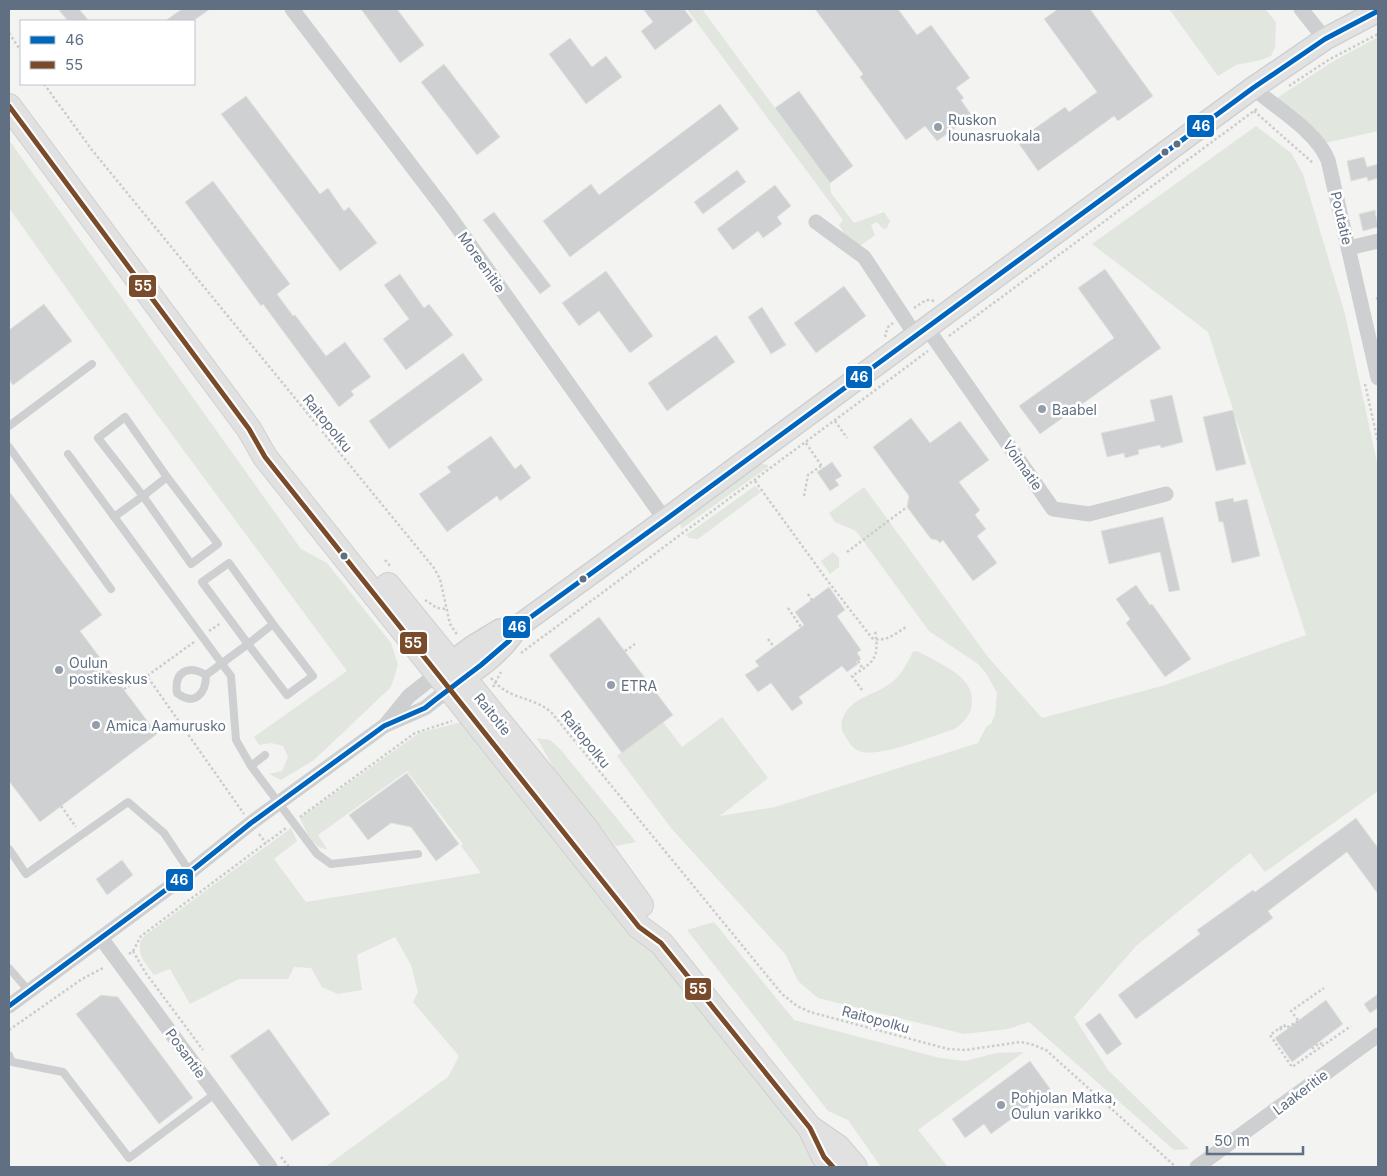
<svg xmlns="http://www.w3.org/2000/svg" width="1387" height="1176" viewBox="0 0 1387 1176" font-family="Inter,sans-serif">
<rect width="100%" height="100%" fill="#f3f3f1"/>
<g fill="#e1e6df">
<polygon points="687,9 702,9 830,183 831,193 854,223 884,212 890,221 887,228 883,229 877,222 871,225 875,235 857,248 847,238 839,225 843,220"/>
<polygon points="1169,9 1265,9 1276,22 1275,47 1271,56 1261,60 1236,65 1218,76"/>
<polygon points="1378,37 1378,131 1325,143 1274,100 1332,62"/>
<polygon points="1256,126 1291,153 1303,174 1345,314 1378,467 1378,791 1265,872 1250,853 1136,946 1074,1017 1108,1070 1189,1149 1174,1150 1029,1022 1008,1029 964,1034 818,998 798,981 786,955 671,828 617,756 663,722 682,747 722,717 768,778 720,816 775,807 978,743 986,727 991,724 995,715 997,693 986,673 978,664 929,631 856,531 835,522 829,513 864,487 988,657 1042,718 1162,686 1306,635 1208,332 1092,244"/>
<polygon points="9,140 301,549 327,563 391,643 398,665 391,687 314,760 281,780 269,774 282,771 288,757 283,746 271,743 259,745 254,737 347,671 139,390 9,208"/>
<polygon points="757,463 768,465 768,467 681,529 680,522"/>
<polygon points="755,486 761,492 698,539 689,538 686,535"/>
<polygon points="833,552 839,558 839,567 830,574 821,561"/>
<path d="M915,651L919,652C938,663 972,675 972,700C972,714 965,721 955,729C934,735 877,759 859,751C851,747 848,741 844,734C839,726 842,716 848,709C859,696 878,693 891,683C901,676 907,663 913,652Z"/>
<path d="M464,720L795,1126L824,1167H325L448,1077L459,1056L413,1002L418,992L411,965L395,937L357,955L362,990L338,994L322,987L311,968L294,967L288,979H239L190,1004L170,969L154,975C145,963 134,952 143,937L291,828L297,841L274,859L306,902L481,873L461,846L463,844L407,771L318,835L327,849C313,849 305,829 300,818L419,733L458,723Z"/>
<polygon points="537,738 550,740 561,750 636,842 616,846 557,774"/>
<polygon points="714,922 794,1020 940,1058 966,1061 996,1053 1024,1052 918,1130 948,1167 881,1167 848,1120 828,1111 687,930"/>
</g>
<g fill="#cfd0d1" stroke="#e2e2e1">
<polygon points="58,9 79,9 89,21 68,21"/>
<polygon points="182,9 210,9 193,21 165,21"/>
<polygon points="361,9 397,9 424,45 400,63"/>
<polygon points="643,9 684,9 693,21 655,50 641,31 653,22"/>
<polygon points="815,9 898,9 917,35 931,25 970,78 956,88 964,98 961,100 972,116 937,141 925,126 906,140 860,77 863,74"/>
<polygon points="1058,9 1090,9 1153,96 1118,121 1114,116 1038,171 1017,141 1065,107 1069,112 1097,92 1044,19"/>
<polygon points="570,38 592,67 606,56 622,77 586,104 549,54"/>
<polygon points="444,64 500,137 477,155 421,82"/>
<polygon points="799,91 853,166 830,183 775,108"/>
<polygon points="246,96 320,194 328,188 344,211 349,207 377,243 340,271 221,114"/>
<polygon points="720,104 739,129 570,257 543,221 591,184 599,195"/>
<polygon points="1364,157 1367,167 1378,164 1378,178 1368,181 1367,177 1351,181 1347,161"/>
<polygon points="737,170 746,182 703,214 694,202"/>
<polygon points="213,181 290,284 277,294 293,316 295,315 326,356 345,342 371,377 351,391 354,395 339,407 263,304 261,306 185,202"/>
<polygon points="775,185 791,206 777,217 782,224 763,238 758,231 733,250 717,229"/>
<polygon points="1375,210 1378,227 1363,231 1359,214"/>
<polygon points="494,212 551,286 540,294 483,220"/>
<polygon points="1105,269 1161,348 1040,434 1019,406 1114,338 1078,288"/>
<polygon points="606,271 653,336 630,353 599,311 579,326 562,303"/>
<polygon points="400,274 424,308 429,304 453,335 406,370 383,339 409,319 384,285"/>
<polygon points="844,286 866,316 816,353 794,323"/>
<polygon points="44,304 72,341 13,385 9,380 9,330"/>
<polygon points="762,307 786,345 771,354 748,317"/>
<polygon points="716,335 735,362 667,411 648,383"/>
<polygon points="463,353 483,380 389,449 369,421"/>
<polygon points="1172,395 1183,442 1161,448 1160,445 1138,450 1139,454 1125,458 1124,453 1107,457 1101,433 1155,421 1150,400"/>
<polygon points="1233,410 1246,464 1216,471 1203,417"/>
<polygon points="911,418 930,443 960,421 989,460 959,482 980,510 975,515 986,529 977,536 997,563 973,581 943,540 940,543 937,540 931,539 907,507 909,496 873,447"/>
<polygon points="491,436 515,469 521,464 531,478 500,501 497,496 447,532 419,494 451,472 447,467"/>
<polygon points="832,462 842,476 835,480 839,485 830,491 817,472"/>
<polygon points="9,491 102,615 80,631 157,734 40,822 9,781"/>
<polygon points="1233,498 1234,502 1247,499 1260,556 1232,563 1223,522 1219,522 1215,502"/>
<polygon points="1163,517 1180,590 1169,592 1160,552 1109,564 1101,531"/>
<polygon points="1136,585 1150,605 1152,604 1191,659 1165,677 1126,623 1130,619 1116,599"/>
<polygon points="829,587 845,610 837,616 861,650 857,653 861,659 856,662 858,664 847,672 842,666 799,697 803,703 792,711 771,683 758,692 745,675 759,666 755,661 804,625 795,612"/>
<polygon points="599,617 673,715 622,753 549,655"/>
<polygon points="407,773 459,844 436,861 411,827 391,823 368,840 349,815"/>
<polygon points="1356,818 1378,848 1378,894 1347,852 1268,911 1273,918 1136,1019 1118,995 1200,934 1197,930 1253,890 1255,892"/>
<polygon points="122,860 133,875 107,895 96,879"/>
<polygon points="1378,994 1378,1008 1370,1013 1364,1004"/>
<polygon points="101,995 118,997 193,1098 159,1124 76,1014"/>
<polygon points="1326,1000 1343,1024 1292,1062 1275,1038"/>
<polygon points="1100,1013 1122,1044 1107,1055 1085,1024"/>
<polygon points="269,1029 330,1114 292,1141 230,1056"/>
<polygon points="1030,1061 1051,1090 991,1134 984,1124 965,1138 952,1119"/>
</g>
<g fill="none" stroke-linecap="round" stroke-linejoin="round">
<defs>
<g id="secondary">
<polyline points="438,673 472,647 500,630 517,627"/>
<path d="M451,687C475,670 502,653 517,627L665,520L1253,88L1325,39L1378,11"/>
</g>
<g id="primary">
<polyline points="9,106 249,429 265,457 639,927 661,943 810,1128 824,1157 833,1167"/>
<polyline points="388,585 585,827 641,905"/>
<polyline points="812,1129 838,1147 855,1167"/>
</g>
</defs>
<use href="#secondary" stroke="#cfd1d1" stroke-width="24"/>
<use href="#primary" stroke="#cfd0d1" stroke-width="26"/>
<g stroke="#ccc" stroke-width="2.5" stroke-dasharray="2.5 2.5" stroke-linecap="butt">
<polyline points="9,33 21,51"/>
<polyline points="44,84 92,150 434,568 440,579 450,624 458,636"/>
<polyline points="1289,86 1330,59 1378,34"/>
<polyline points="1254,111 1313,163"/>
<polyline points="1376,298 1378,299"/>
<polyline points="914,308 926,300 935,301"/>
<polyline points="949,336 1258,108"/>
<polyline points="886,337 885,335 888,327 893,323"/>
<polyline points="1365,384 1378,442"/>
<polyline points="835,421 847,438"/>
<polyline points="806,443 823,468"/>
<path d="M755,481L827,580L872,638C885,643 895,634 906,627"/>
<polyline points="804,496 808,475 821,466"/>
<polyline points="847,552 907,507"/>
<polyline points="385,560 391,567"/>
<polyline points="808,594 812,600"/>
<polyline points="425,600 437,608 446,609"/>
<polyline points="788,608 801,627"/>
<polyline points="209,631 221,623"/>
<polyline points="768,639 774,647"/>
<polyline points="194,642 147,676 244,814"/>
<polyline points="625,651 635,644"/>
<polyline points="521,653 928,351"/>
<polyline points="858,661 863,669"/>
<path d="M491,678C510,701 530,695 551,712L782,994L797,1006L810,1012L948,1049L966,1050L1020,1042L1031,1044L1046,1050L1176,1167"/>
<polyline points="493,687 501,672"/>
<polyline points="124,689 147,676"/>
<path d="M862,690L852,676C873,663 880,658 875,631"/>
<polyline points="61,806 76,827"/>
<polyline points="300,817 415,733 452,721"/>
<polyline points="259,834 266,843"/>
<polyline points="133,951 145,972 203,1050"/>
<polyline points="129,954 133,951 141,936 286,828"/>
<polyline points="1298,1020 1291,1011 1324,988"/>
<polyline points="1298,1021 1286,1028 1284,1025 1270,1035 1292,1067 1351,1026"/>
<polyline points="1280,1028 1283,1032"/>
<polyline points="9,1030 82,979 105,967"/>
<polyline points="1312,1047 1313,1048 1319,1043 1324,1044"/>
<polyline points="281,1157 289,1167"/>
</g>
<g stroke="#cecfd0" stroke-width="8">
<polyline points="9,426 92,364"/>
<polyline points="9,447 111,589"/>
<polyline points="68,454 231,676 236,740 251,766 317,854 331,864 418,854"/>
<polyline points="114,517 143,496 191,564 218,544 167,477 125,417 98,438 143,496 167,477"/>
<path d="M206,675C206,693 195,707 177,693C174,672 188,664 206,675L248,644L202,582L229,563L273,624L248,644L287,695L313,676L273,624"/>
<polyline points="251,766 265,755"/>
<polyline points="9,849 26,874 128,802 164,833 190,872"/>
<polyline points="9,968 28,990"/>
<polyline points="9,1055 12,1062 63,1072 129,1158 216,1093"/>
</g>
<g stroke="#cecfd0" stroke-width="15">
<polyline points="292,9 448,214 665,520"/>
<polyline points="1301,9 1325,39"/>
<path d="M1253,88C1278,109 1316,131 1328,160L1378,378"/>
<polyline points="816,222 864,257 916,336"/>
<polyline points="1349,248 1378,241"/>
<polyline points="927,328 1053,509 1089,514 1166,494"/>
<polyline points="387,723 409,696 437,674"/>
<polyline points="101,938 270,1167"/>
<polyline points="9,1006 190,872 251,823 384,726 425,708 449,689"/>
<polyline points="1197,1167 1378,1035"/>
</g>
<use href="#secondary" stroke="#e1e1e2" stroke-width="21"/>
<use href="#primary" stroke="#e1e1e2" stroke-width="24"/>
<defs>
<polyline id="bus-1" points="9,1006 190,872 251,823 384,726 425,708 435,700 481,665 509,641 517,627 665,520 1253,88 1325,39 1378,11"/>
<polyline id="bus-2" points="9,106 249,429 265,457 639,927 661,943 810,1128 824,1157 833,1167"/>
</defs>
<use href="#bus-1" stroke="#fff" stroke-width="9"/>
<use href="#bus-2" stroke="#fff" stroke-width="9"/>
<use href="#bus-1" stroke="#0065bd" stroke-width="5"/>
<use href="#bus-2" stroke="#7a4b2a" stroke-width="5"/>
</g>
<g fill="#949daa" stroke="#fff" stroke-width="2">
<circle cx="938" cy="127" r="5"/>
<circle cx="1042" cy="409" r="5"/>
<circle cx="59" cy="670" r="5"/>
<circle cx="611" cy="685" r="5"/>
<circle cx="96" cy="725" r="5"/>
<circle cx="1001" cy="1105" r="5"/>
</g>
<g fill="#616f83" stroke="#fff" stroke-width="2">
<circle cx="1177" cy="144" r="4.5"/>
<circle cx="1165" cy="152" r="4.5"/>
<circle cx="344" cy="556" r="4.5"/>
<circle cx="583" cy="579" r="4.5"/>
</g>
<g text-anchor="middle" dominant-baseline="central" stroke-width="5" stroke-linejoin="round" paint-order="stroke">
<g font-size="14" fill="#616f83" stroke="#fff" text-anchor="start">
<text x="948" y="119">Ruskon<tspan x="948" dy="16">lounasruokala</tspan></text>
<text x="1052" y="409">Baabel</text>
<text x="69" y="662">Oulun<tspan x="69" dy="16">postikeskus</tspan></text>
<text x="621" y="685">ETRA</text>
<text x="106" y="725">Amica Aamurusko</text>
<text x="1011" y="1097">Pohjolan Matka,<tspan x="1011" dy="16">Oulun varikko</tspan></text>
</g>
<g font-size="14" fill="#616f83" stroke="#fff">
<text transform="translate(1342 218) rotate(77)">Poutatie</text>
<text transform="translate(482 262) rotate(55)">Moreenitie</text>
<text transform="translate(328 423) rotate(51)">Raitopolku</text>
<text transform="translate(1023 465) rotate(55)">Voimatie</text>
<text transform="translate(493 714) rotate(51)">Raitotie</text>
<text transform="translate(586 739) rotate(51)">Raitopolku</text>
<text transform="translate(876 1019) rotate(15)">Raitopolku</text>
<text transform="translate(186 1053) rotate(54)">Posantie</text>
<text transform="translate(1300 1092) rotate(-37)">Laakeritie</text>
</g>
</g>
<g stroke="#fff" stroke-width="2">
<rect x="1186" y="114" width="29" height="24" rx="5" fill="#0065bd"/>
<rect x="128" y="274" width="29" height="24" rx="5" fill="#7a4b2a"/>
<rect x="845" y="365" width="28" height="24" rx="5" fill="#0065bd"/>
<rect x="502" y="615" width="29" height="24" rx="5" fill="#0065bd"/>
<rect x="399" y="631" width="29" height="24" rx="5" fill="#7a4b2a"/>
<rect x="165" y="868" width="29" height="24" rx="5" fill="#0065bd"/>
<rect x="684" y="977" width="28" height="24" rx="5" fill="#7a4b2a"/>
</g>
<g font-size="14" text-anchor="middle" font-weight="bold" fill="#fff">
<text x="1201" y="131">46</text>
<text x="143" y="291">55</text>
<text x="859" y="382">46</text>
<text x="517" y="632">46</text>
<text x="413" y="648">55</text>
<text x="179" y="885">46</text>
<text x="698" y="994">55</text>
</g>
<rect width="1387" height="1176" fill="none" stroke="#616f83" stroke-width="20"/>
<rect x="20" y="20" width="175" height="65" fill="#ffffff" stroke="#c0c5cd"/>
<rect x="30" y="36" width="25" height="8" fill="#0065bd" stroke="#c0c5cd"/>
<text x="65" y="45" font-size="15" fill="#616f83">46</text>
<rect x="30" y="61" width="25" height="8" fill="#7a4b2a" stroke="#c0c5cd"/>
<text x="65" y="70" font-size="15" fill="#616f83">55</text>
<path d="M1207 1146v8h96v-8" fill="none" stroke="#616f83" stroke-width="2.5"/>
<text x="1214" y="1146" font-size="15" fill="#616f83" stroke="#ffffff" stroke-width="4" paint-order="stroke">50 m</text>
</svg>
